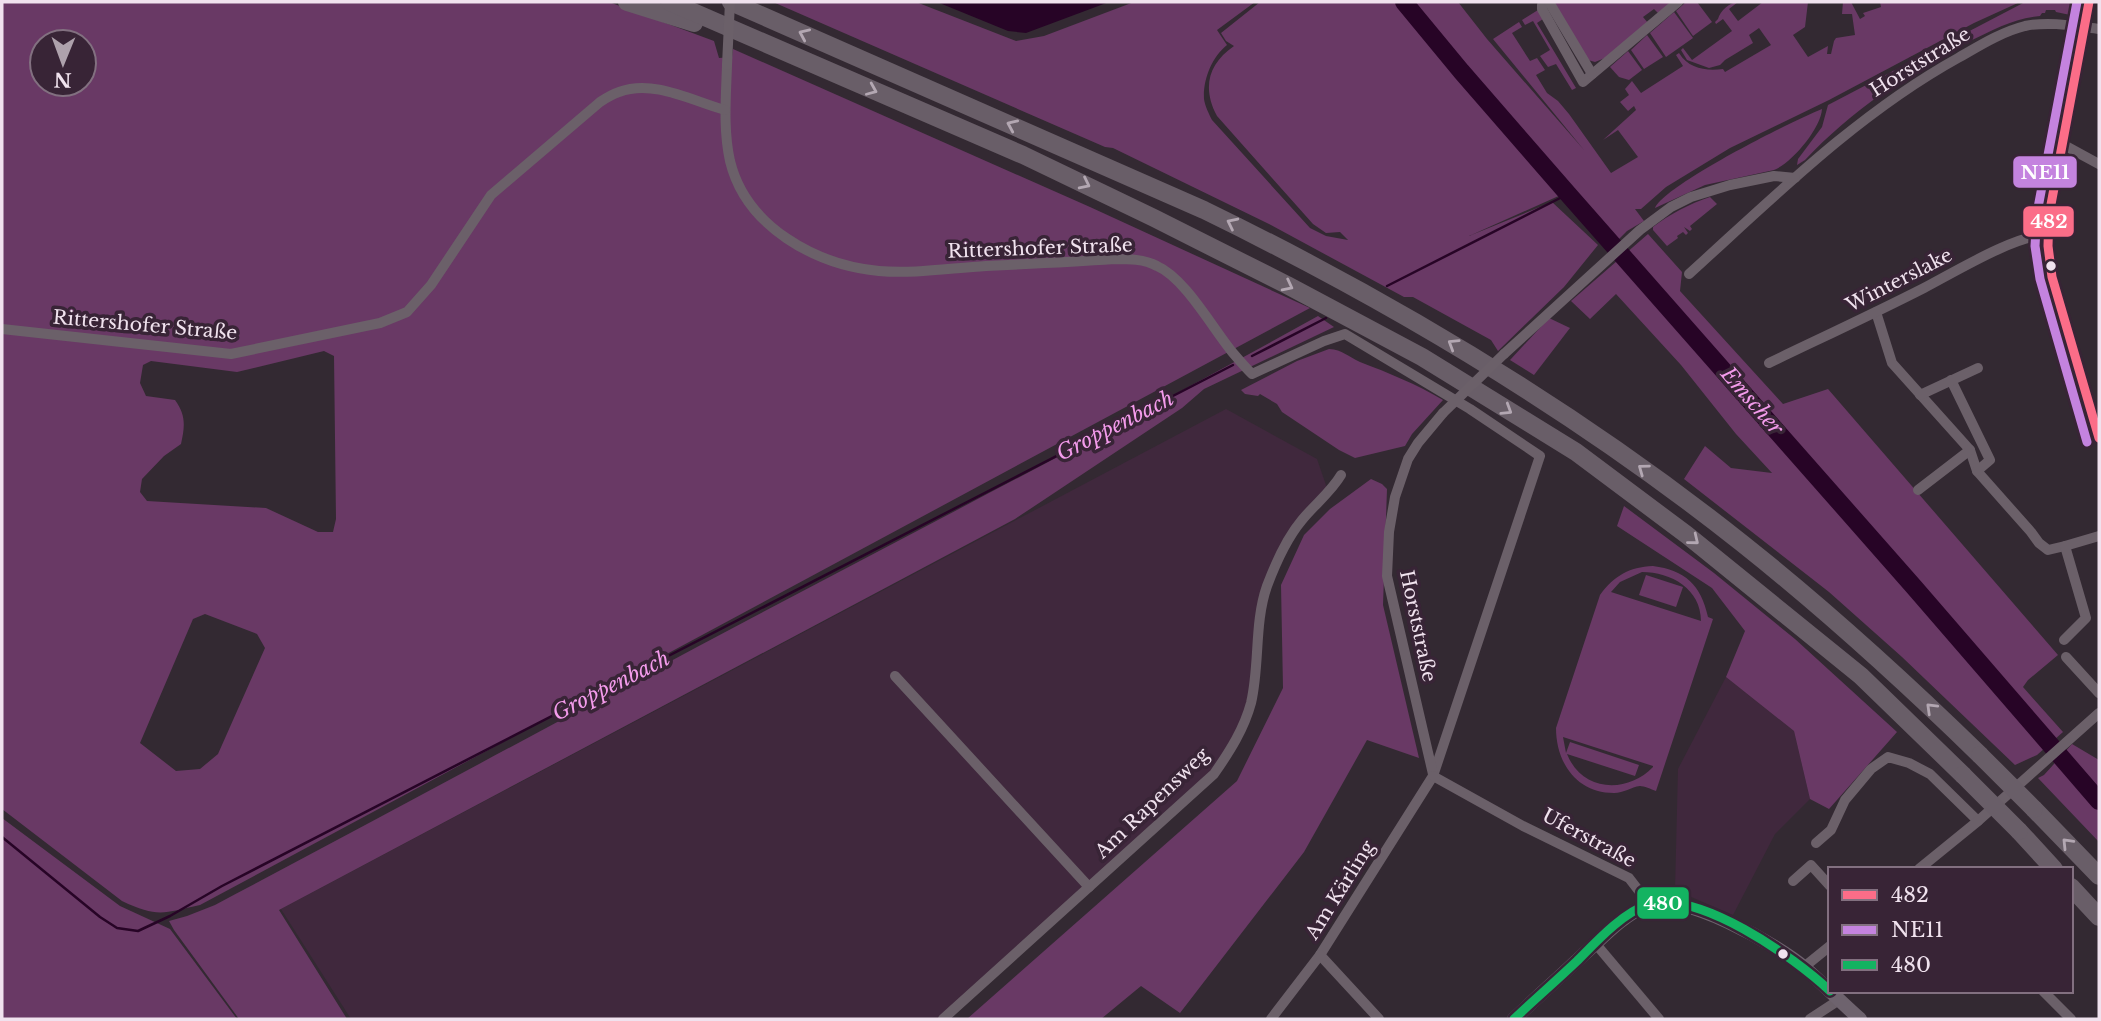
<svg xmlns="http://www.w3.org/2000/svg" width="2101" height="1021" viewBox="0 0 2101 1021" font-family="'Libre Baskerville',serif">
<rect width="100%" height="100%" fill="#332932"/>
<g fill="#40283d">
<polygon points="1226,409 1317,459 1328,491 1301,521 1266,588 1251,700 1227,756 944,1019 351,1019 281,909"/>
<polygon points="1726,677 1794,731 1810,799 1775,834 1733,915 1675,890 1678,769"/>
</g>
<g fill="#693965" fill-rule="evenodd">
<path d="M2,2H609L714,41L719,58L732,57L733,49L1090,207L1310,308L200,905C164,913 158,918 122,901L2,809ZM42,42H84V84H42ZM324,351L334,356L336,519L333,532H318L266,508L147,501L140,492L142,479L164,456L181,444C185,426 186,415 175,400L146,396L140,383L143,365L151,361L237,372ZM205,614L257,634L265,648L218,754L200,769L176,771L140,743L193,619Z"/>
<path d="M773,2H916L1016,41L1044,36L1134,2H1255L1217,30L1227,45C1212,57 1203,79 1204,99C1205,106 1209,114 1212,120L1310,228L1326,236L1348,240L1340,232L1326,233L1313,224L1217,116C1202,88 1208,64 1234,46L1226,41L1221,33L1260,2H1458L1487,39L1584,150L1493,39L1519,22L1522,27L1512,33L1530,61L1537,58L1545,70L1536,75L1547,93L1558,101L1569,114L1611,173L1638,157L1618,130L1603,140L1636,110L1634,106L1628,111L1620,102L1629,95L1625,89L1632,81L1641,93L1683,66L1676,55L1679,53C1689,69 1706,71 1723,69L1725,72L1771,45L1759,28L1749,35L1753,43L1725,60L1720,65L1709,68L1687,60L1681,50L1683,48L1692,60L1732,31L1723,19L1716,24L1715,22L1718,19C1720,11 1730,2 1738,2L1729,9L1738,21L1763,2H1808L1805,27L1793,35L1808,57L1828,46L1827,54H1831L1834,41L1836,38L1855,35L1852,14H1842L1843,2H1851L1860,19L1865,16L1863,13L1881,7L1880,2H2020L1974,23L1829,100L1730,148L1666,187L1641,209H1635L1644,221L1627,231L1618,240L1572,190L1469,236L1552,202L1598,245L1564,287L1498,351L1491,340L1413,297H1404L1269,224L1113,148L1105,147Z"/>
<polygon points="1554,2 1671,2 1659,14 1654,9 1643,17 1648,23 1605,58 1595,62 1588,60"/>
<polygon points="1686,2 1697,2 1712,22 1693,36 1676,11"/>
<path d="M2025,2H2078L2075,16L2056,12L2055,10H2046L2045,13H2042L2040,16C2014,18 1993,30 1970,41C1910,71 1851,111 1805,160L1797,165L1798,159L1822,127L1828,105Z"/>
<polygon points="1538,10 1543,19 1537,23 1576,88 1572,90 1556,64 1548,67 1540,56 1550,50 1533,21 1525,25 1522,20"/>
<polygon points="1674,12 1693,38 1666,57 1650,33"/>
<polygon points="1647,35 1663,57 1644,69 1631,50"/>
<polygon points="1628,51 1642,70 1629,80 1619,77 1610,67"/>
<path d="M1822,109C1821,128 1792,163 1774,170L1705,185L1655,208C1666,184 1792,121 1822,109Z"/>
<path d="M1710,197L1717,204L1690,226L1692,229L1690,231L1684,227L1688,233L1686,235L1683,232L1677,236L1678,238L1667,246L1653,230V227C1670,214 1689,204 1710,197Z"/>
<polygon points="1648,234 1682,272 1680,291 1783,404 1828,389 2058,655 2028,680 2023,687 2063,732 2037,755 2015,765 1902,657 1829,592 1684,479 1705,446 1731,468 1772,473 1736,434 1681,365 1616,294 1590,319 1571,301"/>
<path d="M1318,316L1334,327L1204,389L1182,408L1015,519L279,910L347,1019H239L174,930L169,921L187,916L215,905C376,820 536,733 697,647C904,537 1113,430 1318,316Z"/>
<polygon points="1549,318 1570,328 1534,375 1510,360"/>
<path d="M1329,349C1343,350 1347,356 1360,362C1389,373 1416,384 1443,400L1412,434L1405,446L1355,458L1339,450L1282,412L1277,404L1260,394L1258,396L1245,394L1241,390L1297,361Z"/>
<polygon points="1371,479 1382,484 1387,489 1383,605 1419,758 1367,740 1304,852 1180,1013 1141,986 1101,1019 967,1019 1237,781 1283,688 1281,585 1304,535 1330,509"/>
<polygon points="1624,506 1714,573 1795,639 1897,732 1829,809 1810,799 1794,731 1726,677 1745,631 1712,588 1617,526"/>
<path d="M1653,566C1685,570 1701,585 1708,617L1713,619L1656,791C1651,789 1644,786 1640,786C1631,787 1624,793 1614,793C1576,793 1556,762 1556,728L1600,595C1614,576 1629,567 1653,566ZM1642,572C1671,572 1701,589 1701,621L1611,592L1620,582ZM1563,737L1653,766V767C1627,794 1582,792 1567,754L1635,776L1639,765L1570,742L1566,753Z"/>
<polygon points="1646,575 1683,587 1676,607 1639,595"/>
<polygon points="2072,744 2099,760 2099,842 2038,778 2044,775"/>
<polygon points="2,818 120,906 170,929 237,1019 2,1019"/>
</g>
<polygon fill="#270426" points="937,2 1109,2 1026,33 1008,31"/>
<g fill="none" stroke-linecap="round" stroke-linejoin="round">
<g stroke="#270426" stroke-width="2.5">
<polyline points="1387,286 1568,194"/>
<polyline points="1252,356 1326,318"/>
<polyline points="2,837 100,917 117,928 138,931 170,916 222,886 1233,365"/>
</g>
<polyline stroke="#270426" stroke-width="18" points="1404,2 1461,71 1568,194 1914,587 2099,801"/>
<g stroke="#6b6069" stroke-width="10">
<polyline points="1545,2 1542,5 1542,9 1583,82 1678,2"/>
<polyline points="1549,2 1592,74"/>
<path d="M2089,2L2049,215C2042,256 2058,298 2070,338C2080,371 2089,405 2099,438"/>
<path d="M727,65C726,97 723,129 730,161C746,227 816,265 879,271C914,274 951,268 986,266C1029,264 1071,262 1114,259C1129,259 1144,259 1157,266C1185,278 1213,329 1233,353C1239,360 1245,367 1252,374L1324,341L1345,334L1470,409L1540,456L1433,776L1320,955L1271,1019"/>
<polyline points="2062,144 2099,164"/>
<path d="M1689,274C1774,197 1857,114 1958,58C1979,46 2001,32 2025,26C2049,21 2075,26 2099,29"/>
<polyline points="1876,312 1892,363 1970,450 1977,471 2031,532 2039,543 2048,550 2065,546"/>
<path d="M2,329L231,354L380,323L407,312L431,285L491,195L600,102C606,98 613,94 619,92C654,79 692,101 725,110"/>
<polyline points="1504,354 1640,230 1671,207 1691,197 1730,185 1774,176 1795,178"/>
<path d="M1769,363C1821,338 1873,314 1924,288C1953,273 2017,234 2047,235"/>
<polyline points="1951,380 1990,460 1977,471"/>
<polyline points="1920,395 1978,368"/>
<polyline points="1918,490 1970,450"/>
<polyline points="2064,640 2086,618 2065,546 2099,536"/>
<polyline points="2066,657 2099,693"/>
<polyline points="895,676 1089,887"/>
<polyline points="1433,774 1387,576 1389,532 1395,497 1408,459 1418,443 1443,413"/>
<polyline points="1433,776 1523,826 1629,878 1649,904"/>
<polyline points="1816,843 1831,830 1845,800 1871,769 1888,757 1909,763 1930,774 1978,821"/>
<polyline points="1919,869 1978,821 2099,713"/>
<polyline points="1793,881 1811,865 1830,886"/>
<polyline points="1595,943 1659,1019"/>
<polyline points="1320,955 1379,1019"/>
<polyline points="1804,967 1830,946"/>
<polyline points="2043,991 2071,1019"/>
<path d="M943,1019L1214,774C1230,751 1244,729 1251,703C1260,665 1254,623 1267,586C1276,562 1286,539 1302,520C1315,504 1331,492 1341,475"/>
<polyline points="1810,1019 1839,1000"/>
</g>
<path stroke="#6e636e" stroke-width="14" d="M1514,1019C1537,997 1561,976 1584,954C1603,937 1623,915 1647,905C1682,890 1778,945 1806,969C1824,985 1842,1003 1860,1019"/>
<g stroke="#695e68" stroke-width="18">
<polyline points="627,2 694,23"/>
<polyline points="670,2 1023,155 1154,218 1287,285 1422,357 1576,452 1687,535 1861,676 1963,775"/>
<path d="M731,2L1204,210C1395,303 1577,412 1743,544C1826,610 1904,681 1980,755"/>
<polyline points="2034,809 2099,876"/>
<polyline points="2019,831 2054,869"/>
<polyline points="2071,887 2099,917"/>
</g>
<g stroke="#6b6069" stroke-width="10">
<polyline points="727,65 730,2"/>
<polyline points="1443,413 1504,354"/>
</g>
<g stroke="#695e68" stroke-width="18">
<polyline points="1980,755 2034,809"/>
<polyline points="1963,775 2019,831"/>
</g>
<defs>
<polyline id="bus-1" points="2089,2 2049,215 2048,246 2052,277 2099,438"/>
<polyline id="bus-2" points="2077,2 2037,213 2035,246 2040,279 2087,442"/>
<path id="bus-3" d="M1514,1019C1535,999 1556,981 1577,961C1595,943 1622,913 1647,905C1698,889 1794,957 1830,991"/>
</defs>
<use href="#bus-1" stroke="#382436" stroke-width="14"/>
<use href="#bus-2" stroke="#382436" stroke-width="14"/>
<use href="#bus-3" stroke="#382436" stroke-width="14"/>
<use href="#bus-1" stroke="#fb6d88" stroke-width="9"/>
<use href="#bus-2" stroke="#c483df" stroke-width="9"/>
<use href="#bus-3" stroke="#13b361" stroke-width="9"/>
</g>
<defs><path id="oneway-chevron" d="M-2-3.5L2.5 0L-2 3.5" fill="none" stroke-width="1.6" stroke-linecap="round" stroke-linejoin="round" transform="scale(1.75)"/></defs>
<g stroke="#b3a7b2">
<use href="#oneway-chevron" transform="translate(804 34) rotate(-156)"/>
<use href="#oneway-chevron" transform="translate(872 90) rotate(23)"/>
<use href="#oneway-chevron" transform="translate(1012 125) rotate(-156)"/>
<use href="#oneway-chevron" transform="translate(1085 184) rotate(26)"/>
<use href="#oneway-chevron" transform="translate(1232 223) rotate(-154)"/>
<use href="#oneway-chevron" transform="translate(1288 286) rotate(27)"/>
<use href="#oneway-chevron" transform="translate(1453 344) rotate(-148)"/>
<use href="#oneway-chevron" transform="translate(1507 410) rotate(32)"/>
<use href="#oneway-chevron" transform="translate(1643 469) rotate(-144)"/>
<use href="#oneway-chevron" transform="translate(1694 540) rotate(39)"/>
<use href="#oneway-chevron" transform="translate(1931 708) rotate(-136)"/>
<use href="#oneway-chevron" transform="translate(2067 843) rotate(-134)"/>
</g>
<g fill="#f0e2ee" stroke="#382436" stroke-width="2.5">
<circle cx="2051" cy="266" r="6"/>
<circle cx="1783" cy="954" r="6"/>
</g>
<g text-anchor="middle" dominant-baseline="central" stroke-width="7" stroke-linejoin="round" paint-order="stroke">
<g font-size="19" fill="#f0e2ee" stroke="#382436">
<text transform="translate(1920 62) rotate(-32)">Horststraße</text>
<text transform="translate(1040 248) rotate(-2)">Rittershofer Straße</text>
<text transform="translate(1899 280) rotate(-27)">Winterslake</text>
<text transform="translate(145 325) rotate(5)">Rittershofer Straße</text>
<text transform="translate(1418 626) rotate(78)">Horststraße</text>
<text transform="translate(1152 803) rotate(-44)">Am Rapensweg</text>
<text transform="translate(1589 838) rotate(28)">Uferstraße</text>
<text transform="translate(1340 890) rotate(-58)">Am Kärling</text>
</g>
<g font-size="21" font-style="italic" fill="#f39beb" stroke="#382436">
<text transform="translate(1752 401) rotate(49)">Emscher</text>
<text transform="translate(1115 426) rotate(-27)">Groppenbach</text>
<text transform="translate(611 686) rotate(-27)">Groppenbach</text>
</g>
</g>
<g stroke="#382436" stroke-width="2.5">
<rect x="2012" y="155" width="66" height="34" rx="7" fill="#c483df"/>
<rect x="2022" y="205" width="53" height="33" rx="7" fill="#fb6d88"/>
<rect x="1636" y="886" width="54" height="34" rx="7" fill="#13b361"/>
</g>
<g font-size="19" text-anchor="middle" font-weight="bold" fill="#fff">
<text x="2045" y="179">NE11</text>
<text x="2049" y="228">482</text>
<text x="1663" y="910">480</text>
</g>
<rect width="2101" height="1021" fill="none" stroke="#f0e2ee" stroke-width="7"/>
<rect x="1828" y="867" width="245" height="126" fill="#382436" stroke="#827080" stroke-width="2"/>
<rect x="1842" y="890" width="35" height="10" fill="#fb6d88" stroke="#827080" stroke-width="2"/>
<text x="1891" y="902" font-size="21" fill="#f0e2ee">482</text>
<rect x="1842" y="925" width="35" height="10" fill="#c483df" stroke="#827080" stroke-width="2"/>
<text x="1891" y="937" font-size="21" fill="#f0e2ee">NE11</text>
<rect x="1842" y="960" width="35" height="10" fill="#13b361" stroke="#827080" stroke-width="2"/>
<text x="1891" y="972" font-size="21" fill="#f0e2ee">480</text>
<g transform="translate(63 63) rotate(181)"><circle r="33" fill="#382436" stroke="#827080" stroke-width="2"/>
<path d="M0-5L12 26L0 18L-12 26Z" fill="#aea1ac"/>
<text y="-10" font-size="19" font-weight="bold" text-anchor="middle" fill="#f0e2ee">N</text>
</g>
</svg>
